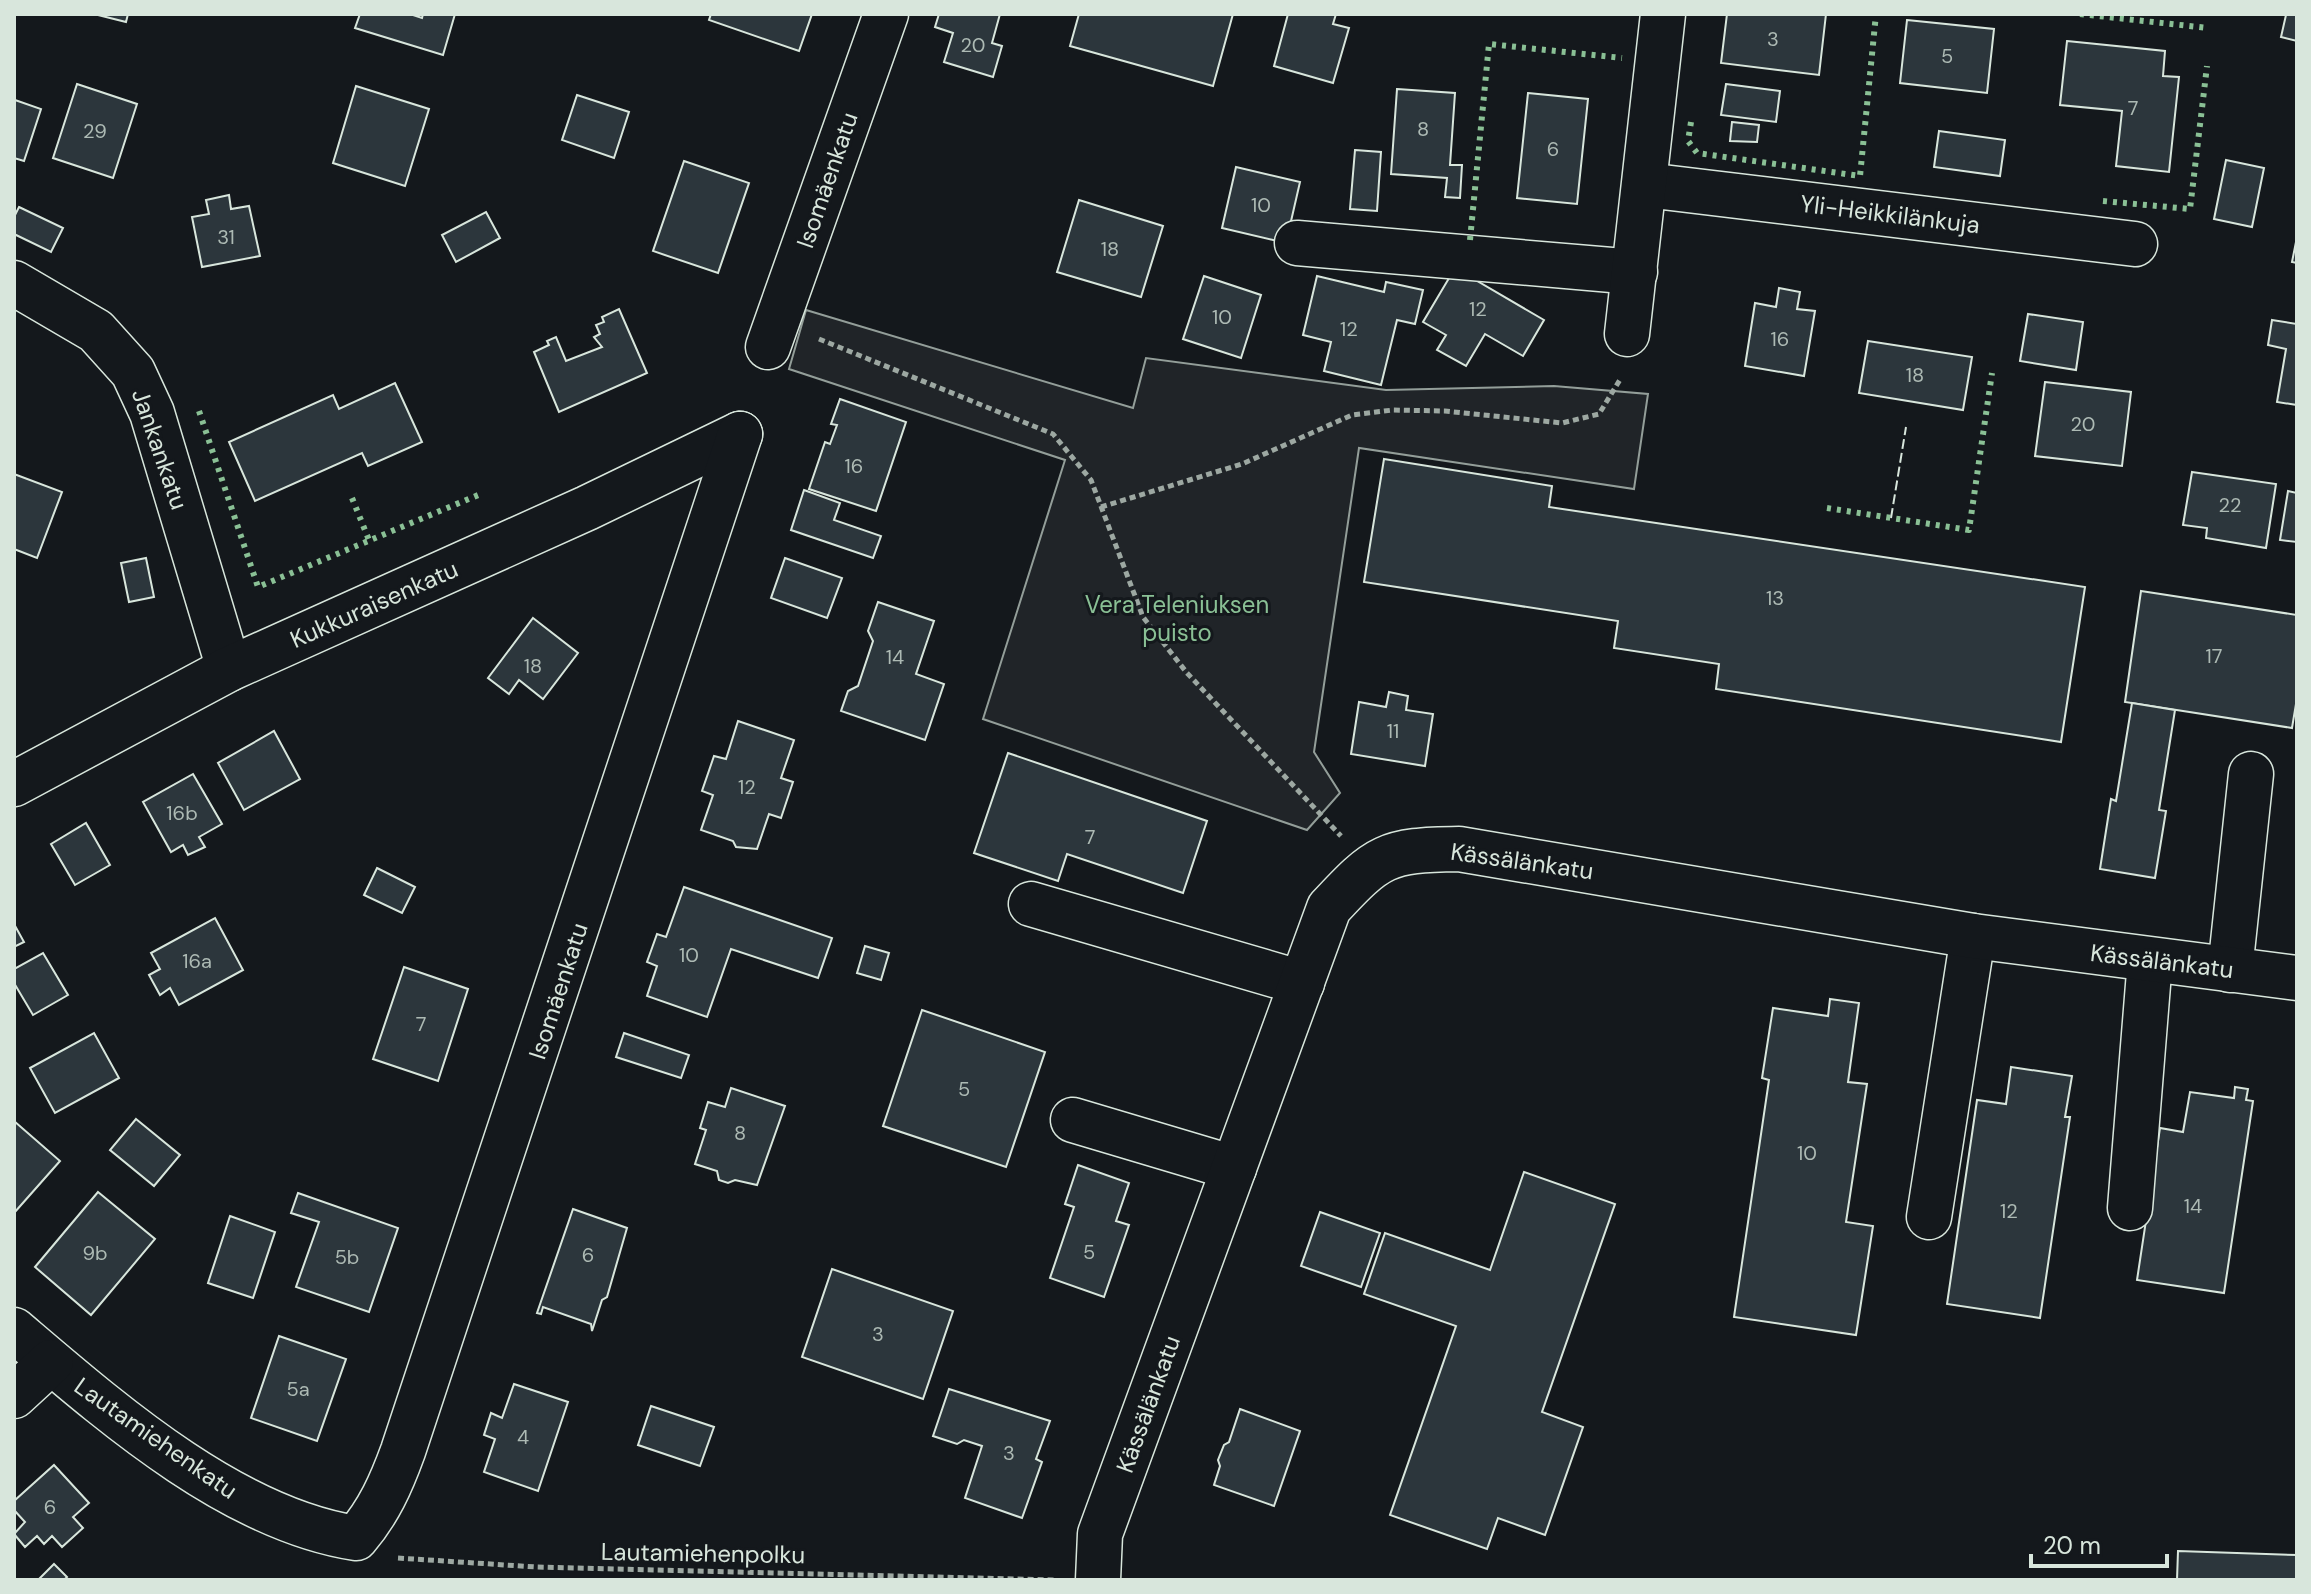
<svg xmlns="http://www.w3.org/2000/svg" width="2311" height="1594" viewBox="0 0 2311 1594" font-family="'DM Sans',sans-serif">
<rect width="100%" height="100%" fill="#14181c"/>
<polygon fill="#202428" stroke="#939e99" stroke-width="2" points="806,310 1133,408 1146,358 1386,390 1554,386 1648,394 1634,489 1359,448 1314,752 1340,793 1307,830 983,719 1065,460 789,369"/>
<g fill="#2c363c" stroke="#d8e6dc" stroke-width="2">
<polygon points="94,14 128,14 126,22"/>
<polygon points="360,14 410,14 422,18 423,14 455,14 443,55 355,28"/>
<polygon points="711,14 812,14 799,51 709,20"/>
<polygon points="939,14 1000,14 992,43 1002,46 993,77 944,62 953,33 935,27"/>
<polygon points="1079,14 1233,14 1213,86 1070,46"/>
<polygon points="1288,14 1336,14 1333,24 1349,28 1333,83 1274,66"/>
<polygon points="1727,14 1826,14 1819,75 1721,63"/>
<polygon points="2281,14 2297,14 2297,41 2281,37 2286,15"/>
<polygon points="1907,20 1994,29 1987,93 1900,83"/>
<polygon points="2067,41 2165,51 2163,76 2179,77 2169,172 2116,166 2122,111 2060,105"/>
<polygon points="77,84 137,104 113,178 53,158"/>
<polygon points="1726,84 1780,91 1776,122 1721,115"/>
<polygon points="356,86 429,109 405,186 333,163"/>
<polygon points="1397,89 1455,93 1450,165 1462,165 1460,198 1445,197 1447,178 1391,174"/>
<polygon points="1528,93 1588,99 1577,204 1517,198"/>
<polygon points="577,95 629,112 614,158 562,140"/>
<polygon points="15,100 41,109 24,161 14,158"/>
<polygon points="1732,122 1759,125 1757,142 1730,141"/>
<polygon points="1939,131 2005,140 2000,176 1934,167"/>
<polygon points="1355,150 1381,152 1377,211 1350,209"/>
<polygon points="2226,160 2264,168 2252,227 2214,219"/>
<polygon points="684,161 749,183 718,273 653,251"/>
<polygon points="1236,167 1300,182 1286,243 1222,228"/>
<polygon points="229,195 231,209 249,206 260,256 202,267 192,217 209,214 206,200"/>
<polygon points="1079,200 1163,226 1141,297 1057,272"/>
<polygon points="19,207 63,228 51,252 14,234 14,217"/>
<polygon points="486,212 500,238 456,262 442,235"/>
<polygon points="2297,237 2297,263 2292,262"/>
<polygon points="1455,268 1544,320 1523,356 1485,334 1466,366 1437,350 1446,335 1423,322"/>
<polygon points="1204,276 1261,295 1241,358 1183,339"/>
<polygon points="1317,276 1384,292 1386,282 1423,290 1415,324 1397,320 1381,385 1324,371 1331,342 1303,335"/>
<polygon points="1779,288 1800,292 1797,309 1815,311 1804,376 1745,366 1755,303 1776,307"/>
<polygon points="619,309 647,373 559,412 534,352 549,345 547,341 556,337 566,361 602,347 594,337 600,334 596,325 604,322 602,317"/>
<polygon points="2028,314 2083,322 2076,370 2020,361"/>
<polygon points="2272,320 2297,324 2297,405 2277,402 2286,349 2268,345"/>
<polygon points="1868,341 1972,357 1963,410 1859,393"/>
<polygon points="2045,382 2131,392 2122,466 2035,456"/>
<polygon points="395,383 422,442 368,466 362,453 255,501 229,442 333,395 339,409"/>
<polygon points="840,399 906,422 876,511 809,489 825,442 830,444 837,425 831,424"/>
<polygon points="1384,459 1552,486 1549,507 2085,587 2061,742 1716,689 1719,664 1614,648 1618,621 1364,582"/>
<polygon points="2192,472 2276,484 2266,548 2206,538 2207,528 2183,525"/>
<polygon points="14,474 62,492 37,558 14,549"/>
<polygon points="804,490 840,503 834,520 881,536 873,558 791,530"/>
<polygon points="2288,491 2297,493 2297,542 2280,540"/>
<polygon points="146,558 154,597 129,602 121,563"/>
<polygon points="785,558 842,578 827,618 771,598"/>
<polygon points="2141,591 2297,615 2297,698 2292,728 2125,702"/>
<polygon points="878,602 934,621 916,674 944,684 925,740 841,711 848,691 858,686 873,641 868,631"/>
<polygon points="533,618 578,653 543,699 519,680 509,694 488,678"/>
<polygon points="1389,692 1408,696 1406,710 1433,714 1425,766 1351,754 1359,702 1386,707"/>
<polygon points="2132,703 2175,710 2159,810 2166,811 2155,878 2100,869 2111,799 2116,801"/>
<polygon points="738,721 794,740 781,778 793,782 781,818 769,814 757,849 736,847 733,841 701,830 713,795 702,791 714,756 726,759"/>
<polygon points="274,731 300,779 244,810 218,763"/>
<polygon points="1008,753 1207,821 1183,893 1067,854 1058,881 974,853"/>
<polygon points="193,774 222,824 199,837 205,847 188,855 183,845 171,852 143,802"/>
<polygon points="86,823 110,865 75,885 51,844"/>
<polygon points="377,868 415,887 402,913 364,895"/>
<polygon points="684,887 832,938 818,978 731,949 707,1017 647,996 657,966 647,962 657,934 666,937"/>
<polygon points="215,918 243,970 179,1005 170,988 160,995 149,975 160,969 151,953"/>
<polygon points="14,924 24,942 14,947"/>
<polygon points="865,946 889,953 881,980 857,973"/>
<polygon points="43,953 68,995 33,1015 14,983 14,969"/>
<polygon points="404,967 468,989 438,1081 373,1059"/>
<polygon points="1830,999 1859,1003 1848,1082 1867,1084 1846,1222 1873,1226 1856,1335 1734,1317 1769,1080 1762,1078 1773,1008 1828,1016"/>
<polygon points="922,1010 1045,1052 1006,1167 883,1126"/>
<polygon points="94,1033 119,1078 55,1113 30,1068"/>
<polygon points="624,1033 689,1055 681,1078 616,1057"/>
<polygon points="2011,1067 2072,1076 2065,1117 2070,1117 2040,1318 1947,1304 1977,1100 2006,1104"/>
<polygon points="2235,1087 2248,1089 2246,1100 2253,1101 2224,1293 2137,1280 2160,1128 2183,1132 2190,1092 2234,1098"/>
<polygon points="731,1088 785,1106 757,1185 735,1180 728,1183 719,1180 717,1171 695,1164 706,1130 700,1128 708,1102 725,1107"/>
<polygon points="136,1119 180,1155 154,1186 110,1150"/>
<polygon points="14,1121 60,1161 14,1213"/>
<polygon points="1078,1165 1129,1183 1116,1221 1129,1225 1104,1297 1050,1278 1074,1207 1065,1204"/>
<polygon points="1524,1172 1615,1204 1542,1412 1583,1427 1545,1535 1498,1518 1487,1549 1390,1515 1456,1326 1364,1294 1385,1233 1490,1270"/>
<polygon points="98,1192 155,1239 91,1315 35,1267"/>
<polygon points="298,1193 398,1228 369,1312 296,1287 319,1222 291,1213"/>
<polygon points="573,1209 627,1228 607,1297 602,1300 592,1331 591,1324 543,1307 541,1314 537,1313"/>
<polygon points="1320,1212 1380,1233 1361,1287 1301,1266"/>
<polygon points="230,1216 275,1232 253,1298 208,1283"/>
<polygon points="832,1269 953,1311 923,1399 802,1357"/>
<polygon points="279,1336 346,1359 317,1441 251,1418"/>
<polygon points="514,1384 568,1402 538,1491 484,1472 495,1439 484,1435 491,1413 502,1418"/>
<polygon points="949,1389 1050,1421 1036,1459 1042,1462 1022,1518 965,1498 982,1446 964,1440 957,1444 933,1436"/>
<polygon points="651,1406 714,1427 700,1466 638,1445"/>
<polygon points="1240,1409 1300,1431 1274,1506 1214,1485 1220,1466 1218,1460 1224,1445 1229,1442"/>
<polygon points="54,1465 89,1503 73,1517 83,1528 62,1547 52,1536 44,1544 37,1536 25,1547 14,1534 25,1522 14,1510 14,1501"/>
<polygon points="2178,1551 2297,1555 2297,1580 2177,1580"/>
<polygon points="54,1564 67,1577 64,1580 38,1580"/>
</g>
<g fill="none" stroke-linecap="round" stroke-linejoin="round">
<defs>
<g id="minor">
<polyline points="1646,185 2135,244"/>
<polyline points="1297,243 1635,272"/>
<polyline points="14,283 96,331 133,372 152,413 229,669"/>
<polyline points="1627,334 1663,14"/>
<polyline points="768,347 886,14"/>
<polyline points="14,784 229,669 587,508 740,434"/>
<polyline points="1031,904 1302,983"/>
<polyline points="2230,970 2251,774"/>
<polyline points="1073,1120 1234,1168"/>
<polyline points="2130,1208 2150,960"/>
<polyline points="1929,1217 1973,936"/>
<path d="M14,1330C108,1410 231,1519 356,1538C379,1511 391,1484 403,1451L740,434"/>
<polyline points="14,1396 51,1362"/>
<path d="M1098,1580L1100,1534L1329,908C1378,855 1386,850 1459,849L1973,936L2297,978"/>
</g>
</defs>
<use href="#minor" stroke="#d8e6dc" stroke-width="47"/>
<g stroke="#9da8a2" stroke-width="5" stroke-dasharray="6 4" stroke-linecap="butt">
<polyline points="819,339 1053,434 1091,480 1143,617 1187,673 1341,836"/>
<polyline points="1101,507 1242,464 1352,415 1393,410 1445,411 1562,423 1599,414 1621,378"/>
<polyline points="398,1558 536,1567 1054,1580"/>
</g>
<use href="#minor" stroke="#14181c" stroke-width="44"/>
<g stroke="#8ac095" stroke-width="6" stroke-dasharray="4 6" stroke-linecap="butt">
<polyline points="2080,14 2208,28"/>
<polyline points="1691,122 1688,141 1697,153 1860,176 1876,14"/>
<polyline points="2103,201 2190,209 2207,66"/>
<polyline points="1470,240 1489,44 1622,58"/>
<polyline points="199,411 258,587 483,493"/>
<polyline points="352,498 369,540"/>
<polyline points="1827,508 1969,530 1992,373"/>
</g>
<polyline stroke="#d8e6dc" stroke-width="2" stroke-dasharray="10 4" stroke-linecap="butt" points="1891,518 1906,427"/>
</g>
<g text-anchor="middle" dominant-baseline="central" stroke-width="6" stroke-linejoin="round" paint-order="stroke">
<g font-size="20" fill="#adbab4">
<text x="1773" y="39">3</text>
<text x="973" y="45">20</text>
<text x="1947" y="56">5</text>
<text x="2133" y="108">7</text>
<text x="1423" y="129">8</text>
<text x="95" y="131">29</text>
<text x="1553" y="149">6</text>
<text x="1261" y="205">10</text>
<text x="226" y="237">31</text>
<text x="1110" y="249">18</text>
<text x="1478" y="309">12</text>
<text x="1222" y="317">10</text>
<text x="1349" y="329">12</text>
<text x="1780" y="339">16</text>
<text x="1915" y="375">18</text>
<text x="2083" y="424">20</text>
<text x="854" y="466">16</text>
<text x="2230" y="505">22</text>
<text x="1775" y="598">13</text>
<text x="2214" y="656">17</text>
<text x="895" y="657">14</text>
<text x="533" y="666">18</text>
<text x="1393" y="731">11</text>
<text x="747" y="787">12</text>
<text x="182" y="813">16b</text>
<text x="1090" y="837">7</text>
<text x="689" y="955">10</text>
<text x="197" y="961">16a</text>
<text x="421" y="1024">7</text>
<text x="964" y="1089">5</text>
<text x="740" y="1133">8</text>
<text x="1807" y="1153">10</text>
<text x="2193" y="1206">14</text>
<text x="2009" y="1211">12</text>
<text x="1089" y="1252">5</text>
<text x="95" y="1253">9b</text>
<text x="588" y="1255">6</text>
<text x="347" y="1257">5b</text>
<text x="878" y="1334">3</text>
<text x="298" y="1389">5a</text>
<text x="523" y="1437">4</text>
<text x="1009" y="1453">3</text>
<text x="50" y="1507">6</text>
</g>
<g font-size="24" fill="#d8e6dc" stroke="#14181c">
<text transform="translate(827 180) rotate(-71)">Isomäenkatu</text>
<text transform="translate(1890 214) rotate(7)">Yli-Heikkilänkuja</text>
<text transform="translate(160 449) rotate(71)">Jankankatu</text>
<text transform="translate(374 604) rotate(-24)">Kukkuraisenkatu</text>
<text transform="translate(1522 861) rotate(8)">Kässälänkatu</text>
<text transform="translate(2162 961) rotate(7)">Kässälänkatu</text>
<text transform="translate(558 991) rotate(-72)">Isomäenkatu</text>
<text transform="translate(1148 1404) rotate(-70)">Kässälänkatu</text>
<text transform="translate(156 1438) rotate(35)">Lautamiehenkatu</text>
<text transform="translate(703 1553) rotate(1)">Lautamiehenpolku</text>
</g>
<g font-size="24" fill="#8ac095" stroke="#14181c">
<text x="1177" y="604">Vera Teleniuksen<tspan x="1177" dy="28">puisto</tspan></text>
</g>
</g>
<rect width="2311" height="1594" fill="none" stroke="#d8e6dc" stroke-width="32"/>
<path d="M2031 1554v12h136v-12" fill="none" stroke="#d8e6dc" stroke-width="4"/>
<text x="2043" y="1554" font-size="24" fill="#d8e6dc" stroke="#14181c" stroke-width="6" paint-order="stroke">20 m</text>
</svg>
